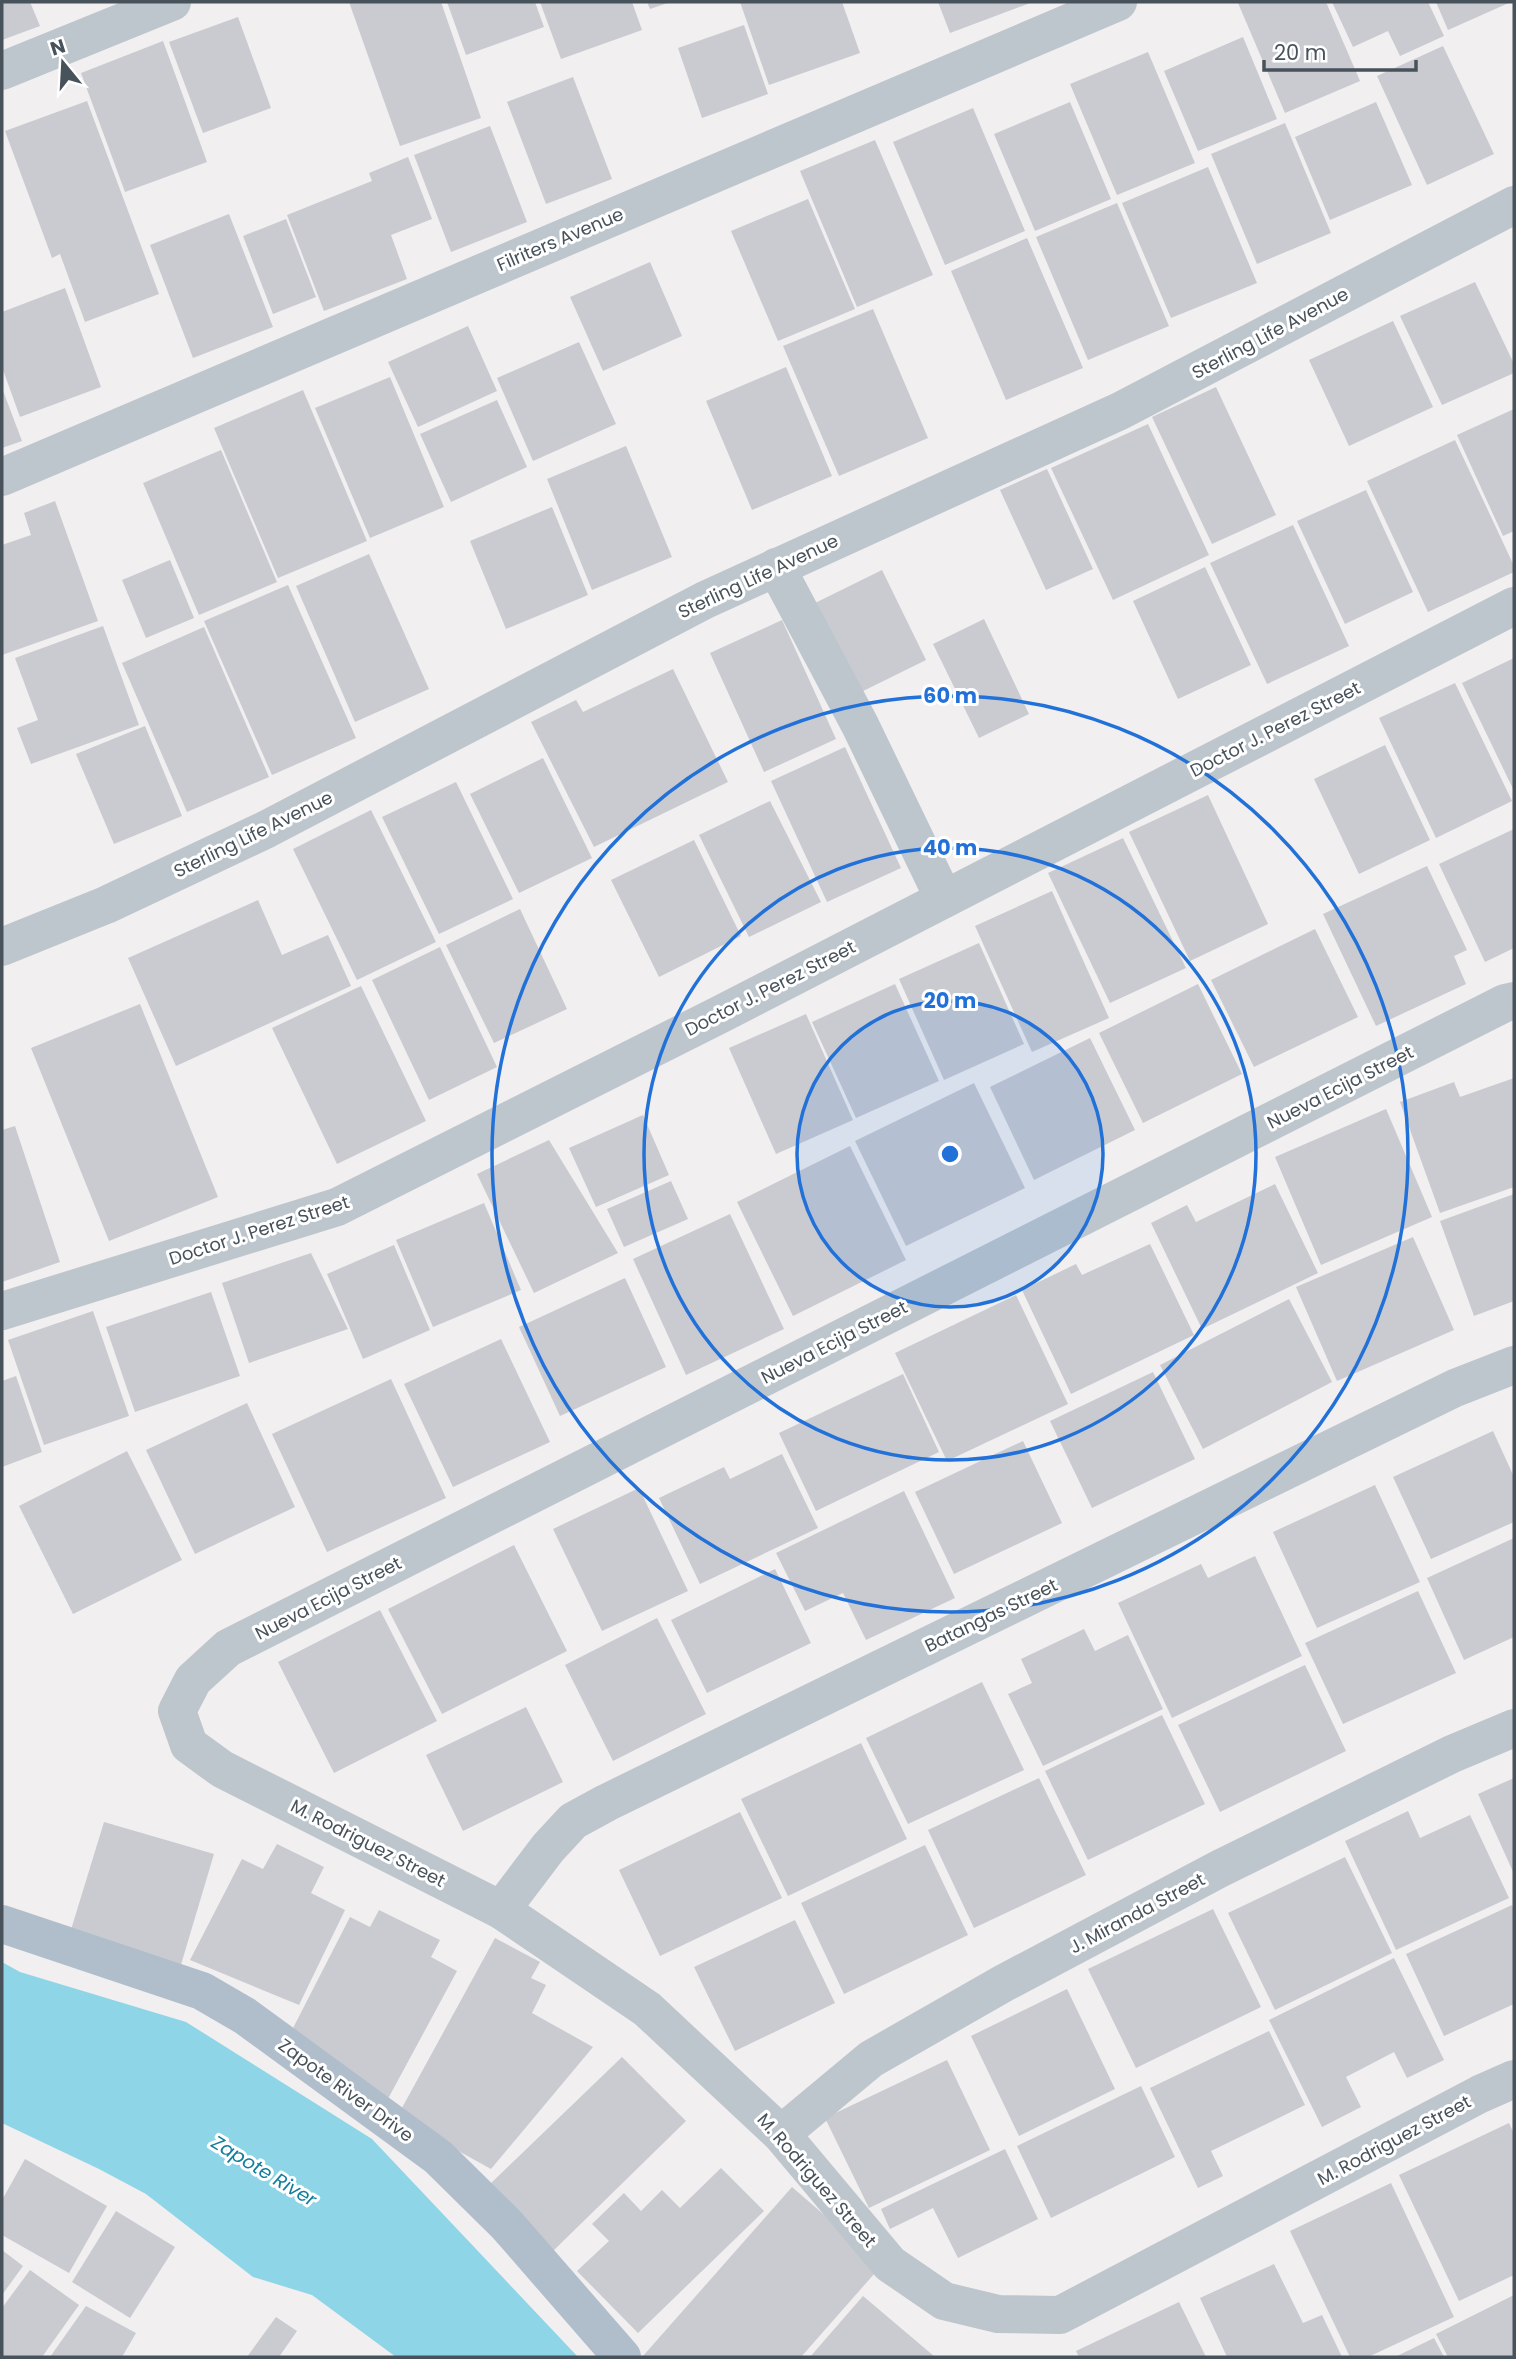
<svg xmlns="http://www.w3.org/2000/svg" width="1516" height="2359" viewBox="0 0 1516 2359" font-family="Poppins,sans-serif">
<rect width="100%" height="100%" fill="#f1efef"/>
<polygon fill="#8ed5e8" points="2,1962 20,1972 186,2022 372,2139 578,2357 396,2357 312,2295 253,2277 146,2194 99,2169 2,2123"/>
<g fill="#c9cbd1">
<polygon points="2,2 30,2 40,26 2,40"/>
<polygon points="349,2 441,2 481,118 400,146"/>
<polygon points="447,2 535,2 544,27 466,55"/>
<polygon points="540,2 632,2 642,30 561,59"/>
<polygon points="647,2 671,2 650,9"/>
<polygon points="740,2 842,2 860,53 769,85"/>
<polygon points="938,2 1033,2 950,33"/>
<polygon points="1326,2 1360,81 1285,113 1238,3"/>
<polygon points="1332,2 1428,2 1444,36 1400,56 1388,31 1353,47"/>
<polygon points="1436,2 1511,2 1448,30"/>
<polygon points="238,17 271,108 203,133 169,42"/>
<polygon points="744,25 768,94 702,118 678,48"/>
<polygon points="1243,37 1277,119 1198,151 1164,71"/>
<polygon points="163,41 207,162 125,192 81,73"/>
<polygon points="1443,46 1494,154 1427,185 1377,76"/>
<polygon points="1148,52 1195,163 1117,195 1070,84"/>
<polygon points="573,77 612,179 546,204 507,102"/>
<polygon points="87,101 159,294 85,322 60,254 52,258 5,131"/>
<polygon points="1070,102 1111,199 1035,231 994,134"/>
<polygon points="1376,102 1412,185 1330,220 1295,137"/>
<polygon points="973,108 1025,231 945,265 893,142"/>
<polygon points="1285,123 1331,233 1257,264 1211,154"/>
<polygon points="490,126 527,222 451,252 414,155"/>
<polygon points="875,140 933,275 857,307 800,171"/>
<polygon points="408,157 432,219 391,235 407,279 324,311 287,215 372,181 369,173"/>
<polygon points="1208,167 1257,283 1171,318 1122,203"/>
<polygon points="808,199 855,309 778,341 731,231"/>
<polygon points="1117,203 1169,326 1088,360 1036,237"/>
<polygon points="229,214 273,327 193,358 150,245"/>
<polygon points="286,219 316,297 273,314 243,236"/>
<polygon points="1027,238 1083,368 1006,400 951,271"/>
<polygon points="650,262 682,336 603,371 570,297"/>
<polygon points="1475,282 1514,364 1514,373 1442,405 1400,316"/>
<polygon points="65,288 101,387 20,417 2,367 2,312"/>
<polygon points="873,309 928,438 839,476 783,346"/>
<polygon points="1393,321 1433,407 1349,446 1309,360"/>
<polygon points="468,326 497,391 418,427 388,362"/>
<polygon points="579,342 616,424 533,461 497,378"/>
<polygon points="786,367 832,476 752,510 706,401"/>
<polygon points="390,377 444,507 370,538 315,408"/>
<polygon points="1216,387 1276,515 1212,544 1152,417"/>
<polygon points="2,388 22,441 2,448"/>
<polygon points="303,390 367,541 278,578 214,428"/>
<polygon points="497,400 527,467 451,502 420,434"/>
<polygon points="1514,409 1514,531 1503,536 1457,435"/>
<polygon points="1148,424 1209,555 1113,600 1051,468"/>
<polygon points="1455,440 1514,566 1514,572 1428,612 1367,481"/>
<polygon points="626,446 672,557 592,590 547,479"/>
<polygon points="221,450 277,582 199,615 143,483"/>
<polygon points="1047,469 1093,569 1046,590 1000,490"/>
<polygon points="1366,490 1413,592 1345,624 1297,521"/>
<polygon points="55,501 98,621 2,655 2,545 31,535 24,513"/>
<polygon points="552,507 588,595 506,629 470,541"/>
<polygon points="1293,525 1349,646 1267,684 1210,563"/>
<polygon points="369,554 429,689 355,722 296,586"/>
<polygon points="170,560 194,618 146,638 122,580"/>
<polygon points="1205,567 1251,665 1178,699 1133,601"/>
<polygon points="882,570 926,660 853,696 809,606"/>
<polygon points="288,585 356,738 272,775 204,621"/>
<polygon points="984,619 1029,714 979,738 933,644"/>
<polygon points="782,620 836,739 764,772 710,653"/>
<polygon points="103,626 139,725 31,764 17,728 38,720 15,658"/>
<polygon points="204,627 269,777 187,812 122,663"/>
<polygon points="1514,658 1514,791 1462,683"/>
<polygon points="673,669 728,782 594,847 531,722 576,700 583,712"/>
<polygon points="1455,683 1512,801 1436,838 1379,718"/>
<polygon points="145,726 182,816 114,844 76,754"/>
<polygon points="1385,745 1430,840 1359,874 1314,779"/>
<polygon points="845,747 901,868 827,902 771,781"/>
<polygon points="543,758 592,858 519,893 470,794"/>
<polygon points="456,782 513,899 439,934 382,817"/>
<polygon points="1208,795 1268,924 1190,961 1129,832"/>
<polygon points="770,801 821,902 749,937 699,835"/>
<polygon points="371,810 436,942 357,980 293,849"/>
<polygon points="1514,829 1514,948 1485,962 1439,864"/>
<polygon points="1123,838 1186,968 1110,1003 1048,873"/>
<polygon points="694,840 741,936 659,977 611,880"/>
<polygon points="1427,866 1467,950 1454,956 1466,984 1376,1026 1323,914"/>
<polygon points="1052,891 1109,1018 1032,1052 975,926"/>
<polygon points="258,900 282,955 328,935 351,986 176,1066 128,958"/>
<polygon points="520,909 567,1009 494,1043 446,945"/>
<polygon points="1315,929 1358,1017 1254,1067 1211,980"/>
<polygon points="979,943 1024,1044 944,1080 899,979"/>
<polygon points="440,947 497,1067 429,1100 372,980"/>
<polygon points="895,984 939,1081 856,1118 812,1022"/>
<polygon points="1198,984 1242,1074 1143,1123 1099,1033"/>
<polygon points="361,986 426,1121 337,1164 272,1028"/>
<polygon points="140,1004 218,1197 109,1241 31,1048"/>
<polygon points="806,1014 853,1120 776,1154 729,1048"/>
<polygon points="1090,1038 1135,1130 1034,1180 990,1087"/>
<polygon points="1514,1078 1514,1187 1440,1213 1400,1102 1454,1082 1460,1097"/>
<polygon points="974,1083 1025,1188 906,1246 855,1141"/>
<polygon points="1386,1109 1432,1217 1321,1265 1275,1157"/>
<polygon points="643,1115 669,1175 596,1207 569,1148"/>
<polygon points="15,1126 60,1262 2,1282 2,1130"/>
<polygon points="549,1140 618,1253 534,1293 477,1174"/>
<polygon points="850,1146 906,1260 793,1316 737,1202"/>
<polygon points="671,1181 688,1219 624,1247 607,1209"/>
<polygon points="1275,1184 1318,1273 1202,1329 1151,1223 1187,1205 1196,1222"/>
<polygon points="1514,1194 1514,1301 1474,1316 1440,1221"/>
<polygon points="484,1203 521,1290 433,1327 396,1240"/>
<polygon points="730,1214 784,1329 686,1375 633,1259"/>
<polygon points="1413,1237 1454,1330 1337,1381 1296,1287"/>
<polygon points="1150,1244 1194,1335 1071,1394 1022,1290 1076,1264 1082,1275"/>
<polygon points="394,1245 430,1330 363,1359 327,1274"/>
<polygon points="311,1253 348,1329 249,1363 222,1283"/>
<polygon points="625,1278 666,1367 560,1416 519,1327"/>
<polygon points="211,1292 240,1376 135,1412 106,1327"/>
<polygon points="1016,1295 1068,1404 947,1461 895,1353"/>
<polygon points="1289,1299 1332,1382 1203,1449 1160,1365"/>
<polygon points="93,1311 129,1416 44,1445 8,1340"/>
<polygon points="501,1339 550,1442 453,1487 404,1384"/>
<polygon points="1153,1372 1195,1459 1092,1508 1050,1421"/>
<polygon points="903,1374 939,1452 816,1511 779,1433"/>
<polygon points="16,1376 42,1452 2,1467 2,1381"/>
<polygon points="391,1379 446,1498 327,1552 272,1434"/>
<polygon points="247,1403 295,1507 195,1554 146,1450"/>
<polygon points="1493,1431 1514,1477 1514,1522 1431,1559 1393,1477"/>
<polygon points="1023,1441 1062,1523 954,1574 915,1492"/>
<polygon points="127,1451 182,1560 73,1614 19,1506"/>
<polygon points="782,1454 818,1528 700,1584 659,1498 724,1467 730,1479"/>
<polygon points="1375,1485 1420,1582 1317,1628 1273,1532"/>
<polygon points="639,1488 688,1591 602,1631 553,1529"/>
<polygon points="904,1491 955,1598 866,1640 843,1593 805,1611 776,1553"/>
<polygon points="1514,1538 1514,1637 1464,1660 1427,1578"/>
<polygon points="514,1545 567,1651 442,1714 388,1609"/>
<polygon points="1255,1556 1302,1656 1172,1718 1118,1603 1201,1564 1208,1578"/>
<polygon points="775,1569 811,1643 707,1693 671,1620"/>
<polygon points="1418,1591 1456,1673 1343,1724 1305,1643"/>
<polygon points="380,1610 437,1721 334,1773 278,1662"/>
<polygon points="657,1618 706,1714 613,1761 565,1665"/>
<polygon points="1084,1629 1095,1651 1128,1635 1163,1709 1043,1766 1008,1694 1032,1683 1021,1659"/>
<polygon points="1305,1665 1346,1751 1220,1812 1178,1725"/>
<polygon points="982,1682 1024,1770 908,1824 866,1738"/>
<polygon points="526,1707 563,1782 463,1831 426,1755"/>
<polygon points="1162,1715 1205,1804 1088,1860 1045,1771"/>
<polygon points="861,1743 907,1839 788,1896 741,1799"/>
<polygon points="1039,1778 1086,1875 974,1928 928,1830"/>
<polygon points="1514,1778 1514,1874 1478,1794"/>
<polygon points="1408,1811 1420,1838 1470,1815 1509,1898 1396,1950 1345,1841"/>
<polygon points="740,1812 782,1898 660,1956 619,1870"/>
<polygon points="104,1822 214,1854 177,1978 66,1946"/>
<polygon points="277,1844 324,1867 311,1893 345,1910 299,2005 190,1960 242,1859 263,1869"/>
<polygon points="925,1845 968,1935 844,1994 801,1903"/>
<polygon points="1345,1857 1392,1953 1275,2010 1228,1913"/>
<polygon points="1512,1905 1514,1910 1514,2004 1444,2036 1406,1954"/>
<polygon points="1213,1909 1261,2007 1136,2068 1088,1969"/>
<polygon points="379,1910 440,1940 431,1957 457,1971 383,2108 290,2034 350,1917 370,1927"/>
<polygon points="795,1920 835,2003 735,2051 694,1967"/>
<polygon points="495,1938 540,1962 531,1978 546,1985 532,2013 593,2047 491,2169 397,2117"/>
<polygon points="1394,1958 1444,2060 1407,2078 1394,2052 1346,2077 1361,2107 1322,2127 1269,2020"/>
<polygon points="1067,1989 1115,2089 1019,2136 971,2036"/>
<polygon points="1269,2031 1305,2105 1211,2151 1223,2176 1198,2188 1150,2088"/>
<polygon points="622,2057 686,2121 552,2252 488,2186"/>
<polygon points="947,2060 990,2150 869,2208 825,2118"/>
<polygon points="1141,2086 1175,2157 1051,2218 1017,2146"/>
<polygon points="1509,2123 1514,2134 1514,2275 1459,2301 1399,2175"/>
<polygon points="1005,2149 1038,2219 958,2258 933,2208 890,2229 881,2209"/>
<polygon points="25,2159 107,2206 69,2273 2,2235 2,2200"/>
<polygon points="721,2168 764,2211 638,2333 577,2271 609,2241 592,2224 624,2193 641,2211 662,2190 680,2208"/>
<polygon points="1391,2183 1454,2317 1368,2357 1350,2357 1290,2231"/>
<polygon points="792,2187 882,2265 801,2357 643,2356"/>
<polygon points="116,2211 175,2247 130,2318 72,2282"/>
<polygon points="2,2250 23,2266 2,2295"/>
<polygon points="1274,2264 1303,2323 1322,2315 1342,2357 1227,2357 1200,2298"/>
<polygon points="30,2270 79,2305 42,2357 2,2357 2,2308"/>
<polygon points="1514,2295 1514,2357 1448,2357 1436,2334"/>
<polygon points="863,2296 935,2357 810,2357"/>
<polygon points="1179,2302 1206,2357 1079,2357 1076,2351"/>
<polygon points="86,2306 136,2333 122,2357 50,2357"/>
<polygon points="276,2317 297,2331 279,2357 247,2357"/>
<polygon points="1434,2338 1444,2357 1395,2357"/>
</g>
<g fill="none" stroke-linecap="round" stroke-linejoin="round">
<g stroke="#bec6cd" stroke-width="38">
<polyline points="2,71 172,2"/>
<polyline points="2,477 1118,2"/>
<polyline points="776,567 860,725 944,899"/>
<polyline points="2,947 106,905 267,829 705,600 1120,411 1514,205"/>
<polyline points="1514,1001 1505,1003 228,1648 193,1680 177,1711 189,1745 222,1769 501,1910 647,2009 781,2134 890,2264 944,2301 998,2314 1060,2315 1480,2094 1514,2079"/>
<polyline points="2,1311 337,1207 721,1014 1514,606"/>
<polyline points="501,1910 548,1848 573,1821 606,1803 1455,1388 1514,1365"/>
<polyline points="781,2134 871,2059 1004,1983 1219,1869 1452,1754 1514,1728"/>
</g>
<polyline stroke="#b0becc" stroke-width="38" points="2,1924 202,1991 245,2016 438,2157 507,2225 622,2357"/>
</g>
<circle cx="950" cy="1154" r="153" fill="#2271d8" fill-opacity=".12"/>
<g fill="none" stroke="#2271d8" stroke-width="3.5">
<circle cx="950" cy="1154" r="153"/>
<circle cx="950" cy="1154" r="306"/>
<circle cx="950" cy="1154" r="458"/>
</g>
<g text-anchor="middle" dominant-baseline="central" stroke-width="6" stroke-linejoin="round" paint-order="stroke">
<g font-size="18" fill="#48525b" stroke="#fff">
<text transform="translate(560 239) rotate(-23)">Filriters Avenue</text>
<text transform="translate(1270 333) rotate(-28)">Sterling Life Avenue</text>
<text transform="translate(758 576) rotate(-25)">Sterling Life Avenue</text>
<text transform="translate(1275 729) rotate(-27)">Doctor J. Perez Street</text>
<text transform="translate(253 834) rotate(-26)">Sterling Life Avenue</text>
<text transform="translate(770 988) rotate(-27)">Doctor J. Perez Street</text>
<text transform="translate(1340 1087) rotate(-27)">Nueva Ecija Street</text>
<text transform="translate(259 1230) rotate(-18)">Doctor J. Perez Street</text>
<text transform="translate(834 1342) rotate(-27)">Nueva Ecija Street</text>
<text transform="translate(328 1598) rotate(-27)">Nueva Ecija Street</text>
<text transform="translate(991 1615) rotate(-26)">Batangas Street</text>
<text transform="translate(368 1843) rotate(27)">M. Rodriguez Street</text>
<text transform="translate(1137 1913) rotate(-28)">J. Miranda Street</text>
<text transform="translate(346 2090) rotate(36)">Zapote River Drive</text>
<text transform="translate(1394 2140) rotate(-28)">M. Rodriguez Street</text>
<text transform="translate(817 2180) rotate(49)">M. Rodriguez Street</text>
</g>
<g font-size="19" font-style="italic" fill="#137e9c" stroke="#fff">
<text transform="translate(264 2171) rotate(31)">Zapote River</text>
</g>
</g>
<circle cx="950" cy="1154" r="10" fill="#2271d8" stroke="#fff" stroke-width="3.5"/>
<g font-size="21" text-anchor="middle" font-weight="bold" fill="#2271d8" stroke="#fff" stroke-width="6" stroke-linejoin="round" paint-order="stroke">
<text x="950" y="703">60 m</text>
<text x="950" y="855">40 m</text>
<text x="950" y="1008">20 m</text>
</g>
<rect width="1516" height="2359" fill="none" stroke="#48525b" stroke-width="7"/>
<g transform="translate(63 63) rotate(342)" stroke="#ffffff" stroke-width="5" paint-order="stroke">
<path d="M0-5L12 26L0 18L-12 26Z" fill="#48525b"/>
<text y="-10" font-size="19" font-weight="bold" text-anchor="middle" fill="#48525b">N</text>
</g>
<path d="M1264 60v10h152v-10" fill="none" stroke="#48525b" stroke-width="3.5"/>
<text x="1274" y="60" font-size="21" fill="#48525b" stroke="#ffffff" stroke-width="5" paint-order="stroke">20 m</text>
</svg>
